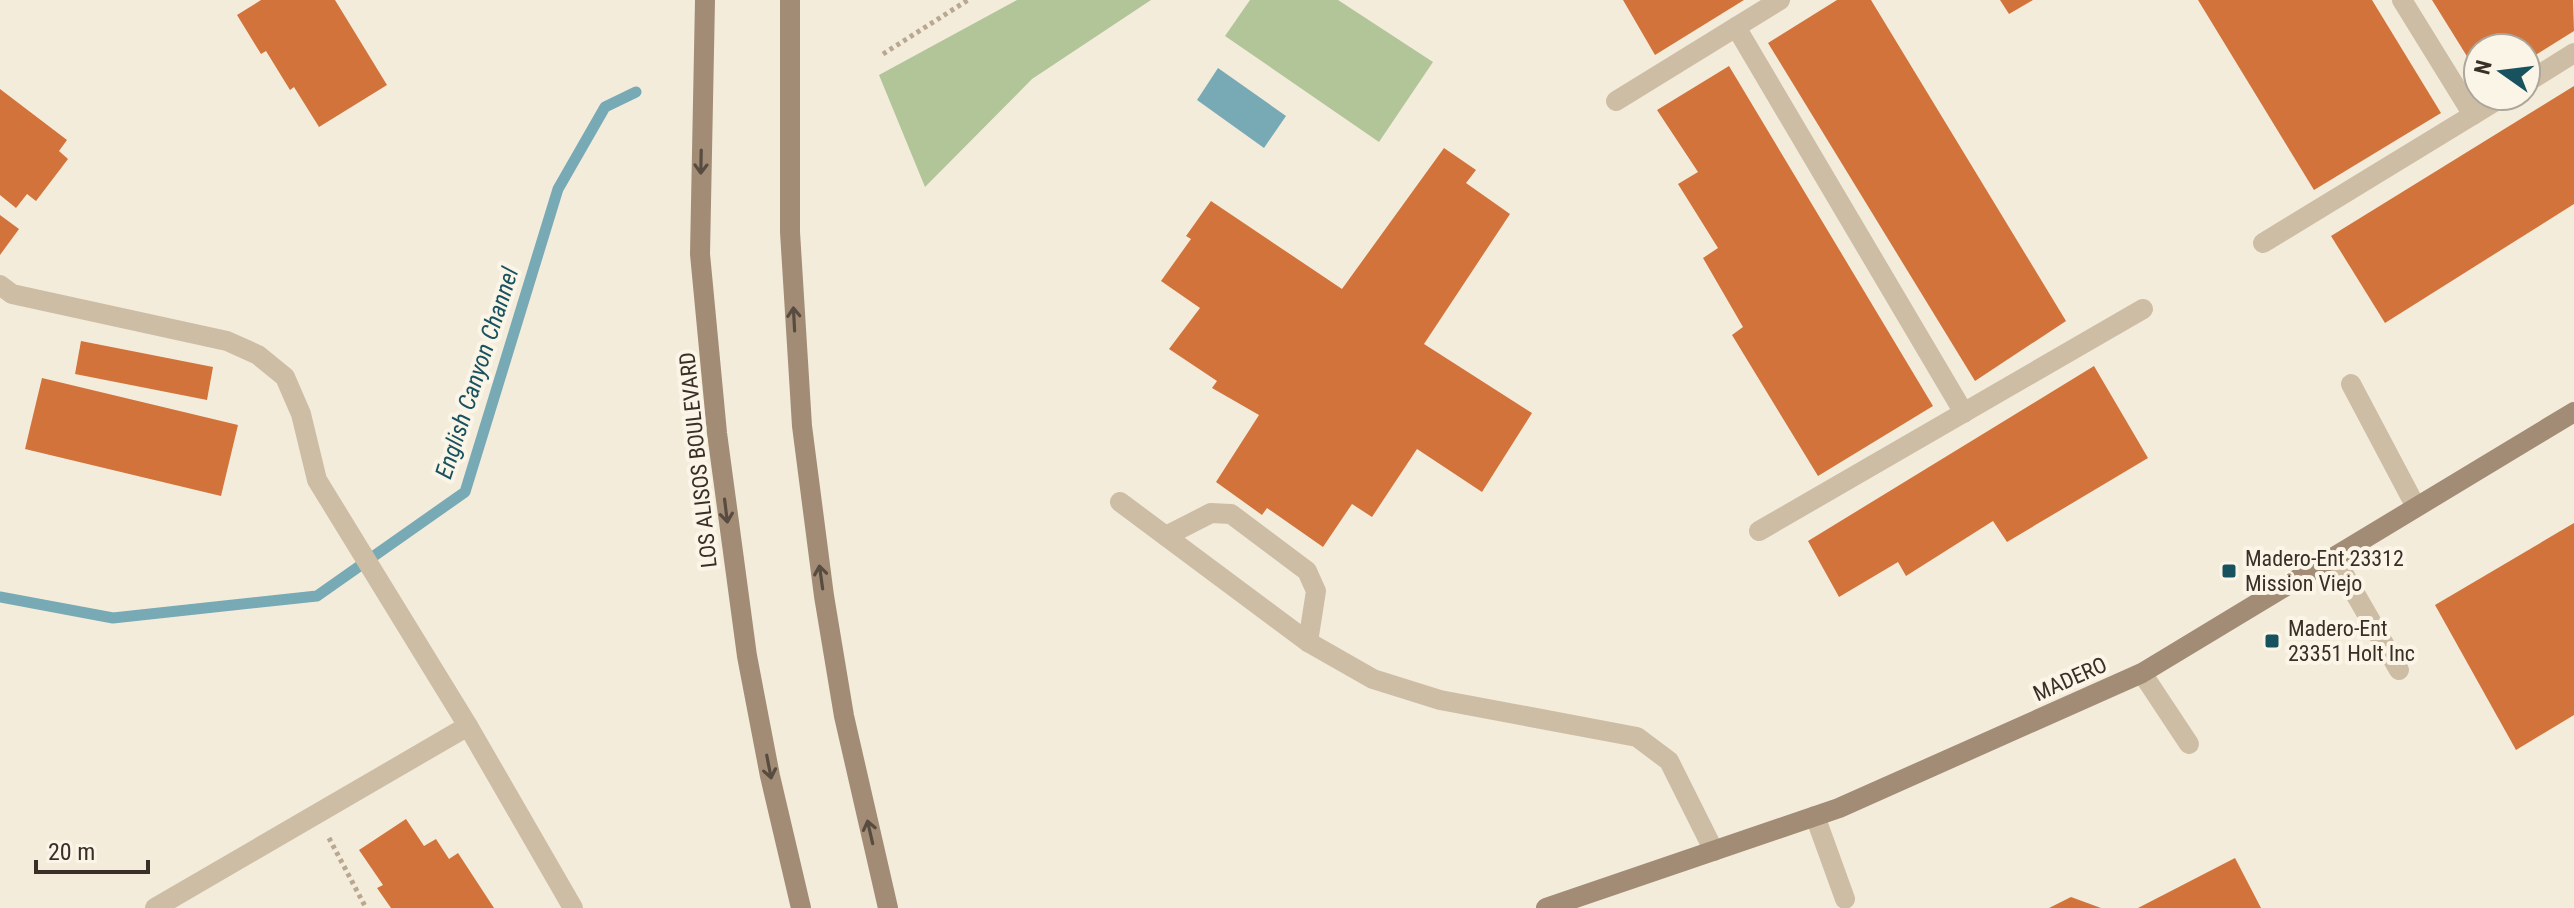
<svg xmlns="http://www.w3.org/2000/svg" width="2574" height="908" viewBox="0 0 2574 908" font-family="'Roboto Condensed',sans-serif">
<rect width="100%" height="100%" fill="#f4ecdb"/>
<g fill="#b1c599">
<polygon points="1017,0 1151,0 1032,79 925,187 879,75"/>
<polygon points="1250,0 1338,0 1433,62 1379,142 1225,36"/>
</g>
<polygon fill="#77aab5" points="1218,68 1286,116 1264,148 1197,100"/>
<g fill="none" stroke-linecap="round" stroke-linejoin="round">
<polyline stroke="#77aab5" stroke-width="11" points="0,597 113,618 317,596 465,492 558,189 605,107 636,92"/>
</g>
<g fill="#d2733b">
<polygon points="261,0 335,0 387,85 319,127 294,87 290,90 266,51 261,54 237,15"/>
<polygon points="1623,0 1744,0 1655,55"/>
<polygon points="1837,0 1871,0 2066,321 1975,381 1768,43"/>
<polygon points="2000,0 2033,0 2009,14"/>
<polygon points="2198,0 2372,0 2441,113 2314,190"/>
<polygon points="2432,0 2573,0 2574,31 2526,61 2526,48 2478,48 2478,74"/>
<polygon points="1729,66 1933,406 1818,476 1732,335 1743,327 1703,258 1718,248 1678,184 1698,172 1657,110"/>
<polygon points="2574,86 2574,204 2385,323 2331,236"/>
<polygon points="0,89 67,140 59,151 68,159 36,201 27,194 16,208 0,195"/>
<polygon points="1444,148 1476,170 1466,183 1510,214 1424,344 1532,413 1482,492 1417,449 1372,517 1352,504 1323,547 1267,508 1262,515 1216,482 1259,415 1212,388 1217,381 1169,349 1200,308 1161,281 1191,239 1186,236 1211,201 1342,289"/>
<polygon points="0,215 19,229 0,255"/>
<polygon points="81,341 213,367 207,400 75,374"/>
<polygon points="2094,366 2148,458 2007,542 1993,521 1906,576 1898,562 1839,597 1808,541"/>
<polygon points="42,378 238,425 221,496 25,449"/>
<polygon points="2574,523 2574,715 2516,750 2435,605"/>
<polygon points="406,819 424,846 436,839 449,859 458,853 494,908 391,908 377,888 383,885 359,850"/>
<polygon points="2235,858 2261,908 2138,908"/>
<polygon points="2071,897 2101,908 2049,908"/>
</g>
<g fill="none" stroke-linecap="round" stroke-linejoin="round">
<g stroke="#baa78f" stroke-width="5" stroke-dasharray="4 4" stroke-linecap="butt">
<polyline points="883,54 968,0"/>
<polyline points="329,838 366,908"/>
</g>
<g stroke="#cebda5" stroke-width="20">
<polyline points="2402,0 2473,115"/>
<polyline points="1736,27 1964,413"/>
<polyline points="2526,83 2574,53"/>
<polyline points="1616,101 1780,0"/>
<polyline points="2263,243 2504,96"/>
<polyline points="0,285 12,294 227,341 258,355 285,377 301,414 317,480 468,726 573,908"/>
<polyline points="2351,384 2416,507"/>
<polyline points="1120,502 1308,642 1373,679 1440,700 1637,737 1669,761 1714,851"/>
<polyline points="1759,531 2143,309"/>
<polyline points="1166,536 1211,513 1231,514 1307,571 1316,591 1308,642"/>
<polyline points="2334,557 2399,670"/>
<polyline points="2142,673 2189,744"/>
<polyline points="1815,816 1845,899"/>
<polyline points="155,908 468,726"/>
</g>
<g stroke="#a28c76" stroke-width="20">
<polyline points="705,0 700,254 717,433 747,656 770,776 801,908"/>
<polyline points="790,0 790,232 802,426 824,596 844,716 888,908"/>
<polyline points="1546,908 1839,808 2142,673 2574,412"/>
</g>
</g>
<defs><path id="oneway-shaft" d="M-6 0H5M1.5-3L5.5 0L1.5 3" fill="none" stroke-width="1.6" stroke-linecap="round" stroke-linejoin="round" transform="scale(2)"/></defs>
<g stroke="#584b3f">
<use href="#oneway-shaft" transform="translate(701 162) rotate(91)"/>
<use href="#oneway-shaft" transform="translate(794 319) rotate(-93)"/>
<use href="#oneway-shaft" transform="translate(726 511) rotate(83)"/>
<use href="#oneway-shaft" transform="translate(821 577) rotate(-98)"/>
<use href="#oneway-shaft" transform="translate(769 767) rotate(79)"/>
<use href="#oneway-shaft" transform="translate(870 832) rotate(-103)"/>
</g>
<g fill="#18525f" stroke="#fbf5e8" stroke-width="3">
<rect x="2221" y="563" width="16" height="16" rx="4"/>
<rect x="2264" y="633" width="16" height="16" rx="4"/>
</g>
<g text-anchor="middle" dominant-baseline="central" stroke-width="8" stroke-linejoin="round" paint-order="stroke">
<g font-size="22" fill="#392f27" stroke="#fbf5e8">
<text transform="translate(698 460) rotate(-96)">LOS ALISOS BOULEVARD</text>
<text transform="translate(2070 679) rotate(-24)">MADERO</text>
</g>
<g font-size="22" fill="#392f27" stroke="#fbf5e8" text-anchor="start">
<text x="2245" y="558">Madero-Ent 23312<tspan x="2245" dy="25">Mission Viejo</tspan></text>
<text x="2288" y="628">Madero-Ent<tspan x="2288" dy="25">23351 Holt Inc</tspan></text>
</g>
<g font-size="24" font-style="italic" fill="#18525f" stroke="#fbf5e8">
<text transform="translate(477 373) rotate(-72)">English Canyon Channel</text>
</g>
</g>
<g transform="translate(2502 72) rotate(284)"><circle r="38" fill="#fbf5e8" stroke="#ada69b" stroke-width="2"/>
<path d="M0-6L14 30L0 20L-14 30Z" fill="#18525f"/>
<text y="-12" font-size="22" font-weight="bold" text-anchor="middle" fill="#392f27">N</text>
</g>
<path d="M36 860v12h112v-12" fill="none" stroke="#392f27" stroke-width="4"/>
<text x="48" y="860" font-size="24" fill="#392f27" stroke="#fbf5e8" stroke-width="6" paint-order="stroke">20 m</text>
</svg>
